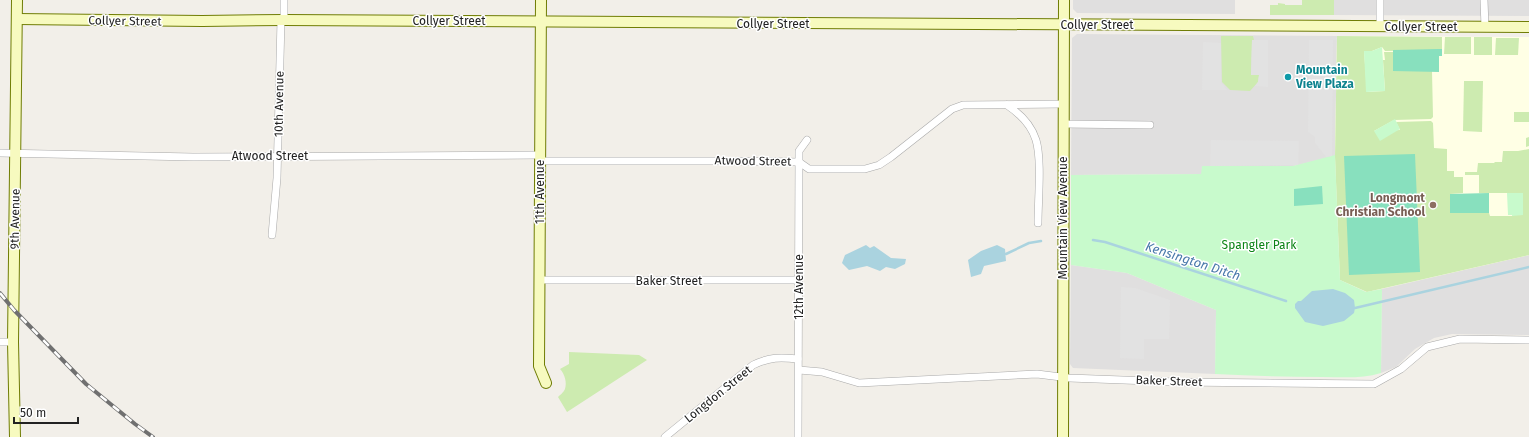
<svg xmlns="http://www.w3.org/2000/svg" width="1529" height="437" viewBox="0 0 1529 437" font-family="'Fira Sans',sans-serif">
<rect width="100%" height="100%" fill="#f2efe9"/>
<g fill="#e0dfdf">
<polygon points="1073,0 1235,0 1235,14 1077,13 1073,9"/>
<polygon points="1334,0 1529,0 1529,16 1334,15"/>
<polygon points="1077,34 1337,36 1335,157 1293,166 1202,166 1202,174 1071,175 1072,38"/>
<polygon points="1529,255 1529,335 1452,334 1434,338 1415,349 1396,367 1381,373 1382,289"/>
<polygon points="1071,265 1127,273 1216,310 1215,374 1073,368 1070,364"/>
</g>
<polygon fill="#ffffe5" points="1337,36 1529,37 1529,255 1367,292 1340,280 1335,155"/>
<g fill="#cdebb0">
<polygon points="1302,0 1334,0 1334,15 1270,15 1270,5 1278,5 1278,3 1285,4 1285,5 1302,5"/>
<polygon points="1221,36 1253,36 1254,40 1252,40 1251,75 1259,75 1258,82 1250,91 1230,90 1222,82"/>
<polygon points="1337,36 1442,37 1442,49 1438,50 1385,51 1382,47 1372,51 1364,51 1367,92 1385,91 1383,60 1385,60 1384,52 1393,52 1393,71 1432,71 1433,117 1431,119 1394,120 1374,131 1400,130 1396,122 1431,121 1433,123 1434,148 1447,149 1447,171 1454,171 1454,177 1463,177 1463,193 1450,194 1451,213 1489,213 1490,216 1512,216 1523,193 1479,193 1479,175 1465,175 1465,172 1477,172 1478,163 1494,163 1495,162 1502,162 1503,151 1518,151 1529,149 1529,255 1367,292 1340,280 1335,157"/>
<polygon points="1445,37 1471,37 1471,54 1444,54"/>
<rect x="1474" y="37" width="18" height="18"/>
<polygon points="1496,38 1519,38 1518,55 1495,55"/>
<polygon points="1464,81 1483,81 1482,132 1463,131"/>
<polygon points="1514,112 1529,112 1529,146 1526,147 1526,138 1529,137 1529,122 1514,122"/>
<path d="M569,352L639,355L647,360L567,412L558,397C560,395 564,392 565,389C567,383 565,374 560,369L569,364Z"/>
</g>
<g fill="#c8facc">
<polygon points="1382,47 1385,91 1366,92 1364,51 1372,51"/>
<polygon points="1395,119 1400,129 1380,141 1374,131"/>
<path d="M1335,155L1340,280L1366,292L1382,289L1381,373C1362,379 1342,377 1323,377C1287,377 1251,376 1215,374L1216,310L1127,273L1071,265V175L1201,174L1202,166H1293Z"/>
<polygon points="1507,193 1523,193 1523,215 1512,216 1512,215 1508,215"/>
</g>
<g fill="#88e0be">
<polygon points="1438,49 1442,49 1442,56 1439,56 1439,72 1393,71 1393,50"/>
<polygon points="1415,154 1420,272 1349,275 1344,156"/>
<polygon points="1322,186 1323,204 1294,206 1294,189"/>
<polygon points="1489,193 1489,213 1450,213 1450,194"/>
</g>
<g fill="#e2e2e2">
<polygon points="1252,40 1268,40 1268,87 1255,86 1258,82 1259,75 1251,75"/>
<polygon points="1309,40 1333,40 1332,156 1326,157 1315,143 1315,137 1308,132"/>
<polygon points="1203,42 1221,43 1221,82 1227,90 1202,90"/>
<polygon points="1211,140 1299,141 1298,165 1210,166"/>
<polygon points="1121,287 1135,288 1170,300 1169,339 1144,339 1144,359 1120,358"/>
</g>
<g fill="#aad3df">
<polygon points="866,245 870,248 874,246 891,258 906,259 905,264 895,269 886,267 880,271 867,266 849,270 842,263 845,255"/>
<polygon points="997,245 1005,249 1006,261 984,266 981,274 971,277 968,260 981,251"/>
<polygon points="1333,289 1345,293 1354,300 1355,308 1354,313 1344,321 1323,326 1305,322 1295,308 1295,304 1298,301 1301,301 1312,291"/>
</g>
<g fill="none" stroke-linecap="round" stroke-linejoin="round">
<g stroke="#aad3df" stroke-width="2.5">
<polyline points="1093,240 1105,242 1286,301"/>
<polyline points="1006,254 1029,243 1041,241"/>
<polyline points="1355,308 1529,267"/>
</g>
<defs>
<g id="street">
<polyline points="284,0 284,20"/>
<polyline points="1380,0 1380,27"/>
<polyline points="1484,0 1485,27"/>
<path d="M1007,105C1019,113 1031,124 1036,140C1042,160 1038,200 1038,223"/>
<polyline points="1064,124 1150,125"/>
<polyline points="0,153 193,157 540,155"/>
<polyline points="540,161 730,161 799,162 809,169 865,169 879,165 891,157 952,109 963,105 1064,104"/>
<polyline points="272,235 277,178 281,20"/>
<polyline points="540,280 799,280"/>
<polyline points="0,342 13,342"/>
<polyline points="799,370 822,372 859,383 1037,374 1069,378 1177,382 1374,384 1401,369 1427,347 1460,339 1529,340"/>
<path d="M665,437L753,365C770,357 780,357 798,359"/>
<polyline points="798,437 799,151 807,140"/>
</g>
<g id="secondary">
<polyline points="541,0 539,366 546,383"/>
<polyline points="17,19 202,21 284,20 1529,27"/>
<polyline points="15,437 13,342 17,0"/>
<polyline points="1063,437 1064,0"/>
</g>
</defs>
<use href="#street" stroke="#a9a9a9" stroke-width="8"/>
<use href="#secondary" stroke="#707d05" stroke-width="12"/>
<use href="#street" stroke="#fff" stroke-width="7"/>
<use href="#secondary" stroke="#f7fabf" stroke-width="10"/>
<defs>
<polyline id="rail" points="0,293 14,310 86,384 135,424 153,437"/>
</defs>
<use href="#rail" stroke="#707070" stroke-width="4"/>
<use href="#rail" stroke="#fff" stroke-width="2.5" stroke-dasharray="8" stroke-linecap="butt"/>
</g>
<circle fill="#0f9aa8" stroke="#fff" stroke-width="1.5" cx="1288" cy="77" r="4"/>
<circle fill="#8d6e63" stroke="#fff" stroke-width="1.5" cx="1433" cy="205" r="4"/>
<g text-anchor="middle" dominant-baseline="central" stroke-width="3" stroke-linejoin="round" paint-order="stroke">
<g font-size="12" fill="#222" stroke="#fff">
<text transform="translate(125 21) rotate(1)">Collyer Street</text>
<text x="449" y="21">Collyer Street</text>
<text x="773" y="24">Collyer Street</text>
<text x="1097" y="25">Collyer Street</text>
<text x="1421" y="27">Collyer Street</text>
<text transform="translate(279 104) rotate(-89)">10th Avenue</text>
<text x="270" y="156">Atwood Street</text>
<text transform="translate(753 161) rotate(1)">Atwood Street</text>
<text transform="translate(540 192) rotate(-90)">11th Avenue</text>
<text transform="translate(1063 218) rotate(-90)">Mountain View Avenue</text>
<text transform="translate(15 219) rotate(-89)">9th Avenue</text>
<text x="669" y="281">Baker Street</text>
<text transform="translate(799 287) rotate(-90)">12th Avenue</text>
<text transform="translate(1169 381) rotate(2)">Baker Street</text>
<text transform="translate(718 394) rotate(-39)">Longdon Street</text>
</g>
<g font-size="12" font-weight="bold" fill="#0d838f" stroke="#fff" text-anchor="start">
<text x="1296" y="70">Mountain<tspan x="1296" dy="14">View Plaza</tspan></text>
</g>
<g font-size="12" font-weight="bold" fill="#785e54" stroke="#fff" text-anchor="end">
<text x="1425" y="198">Longmont<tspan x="1425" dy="14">Christian School</tspan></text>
</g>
<g font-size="12" fill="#0c8416" stroke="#fff">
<text x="1259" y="245">Spangler Park</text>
</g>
<g font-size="13" font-style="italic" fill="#4a7aab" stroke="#fff">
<text transform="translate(1193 261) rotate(18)">Kensington Ditch</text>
</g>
</g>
<path d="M14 417v6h64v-6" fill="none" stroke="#222222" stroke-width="2"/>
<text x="20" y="417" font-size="12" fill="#222222" stroke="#ffffff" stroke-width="3" paint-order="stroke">50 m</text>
</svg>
